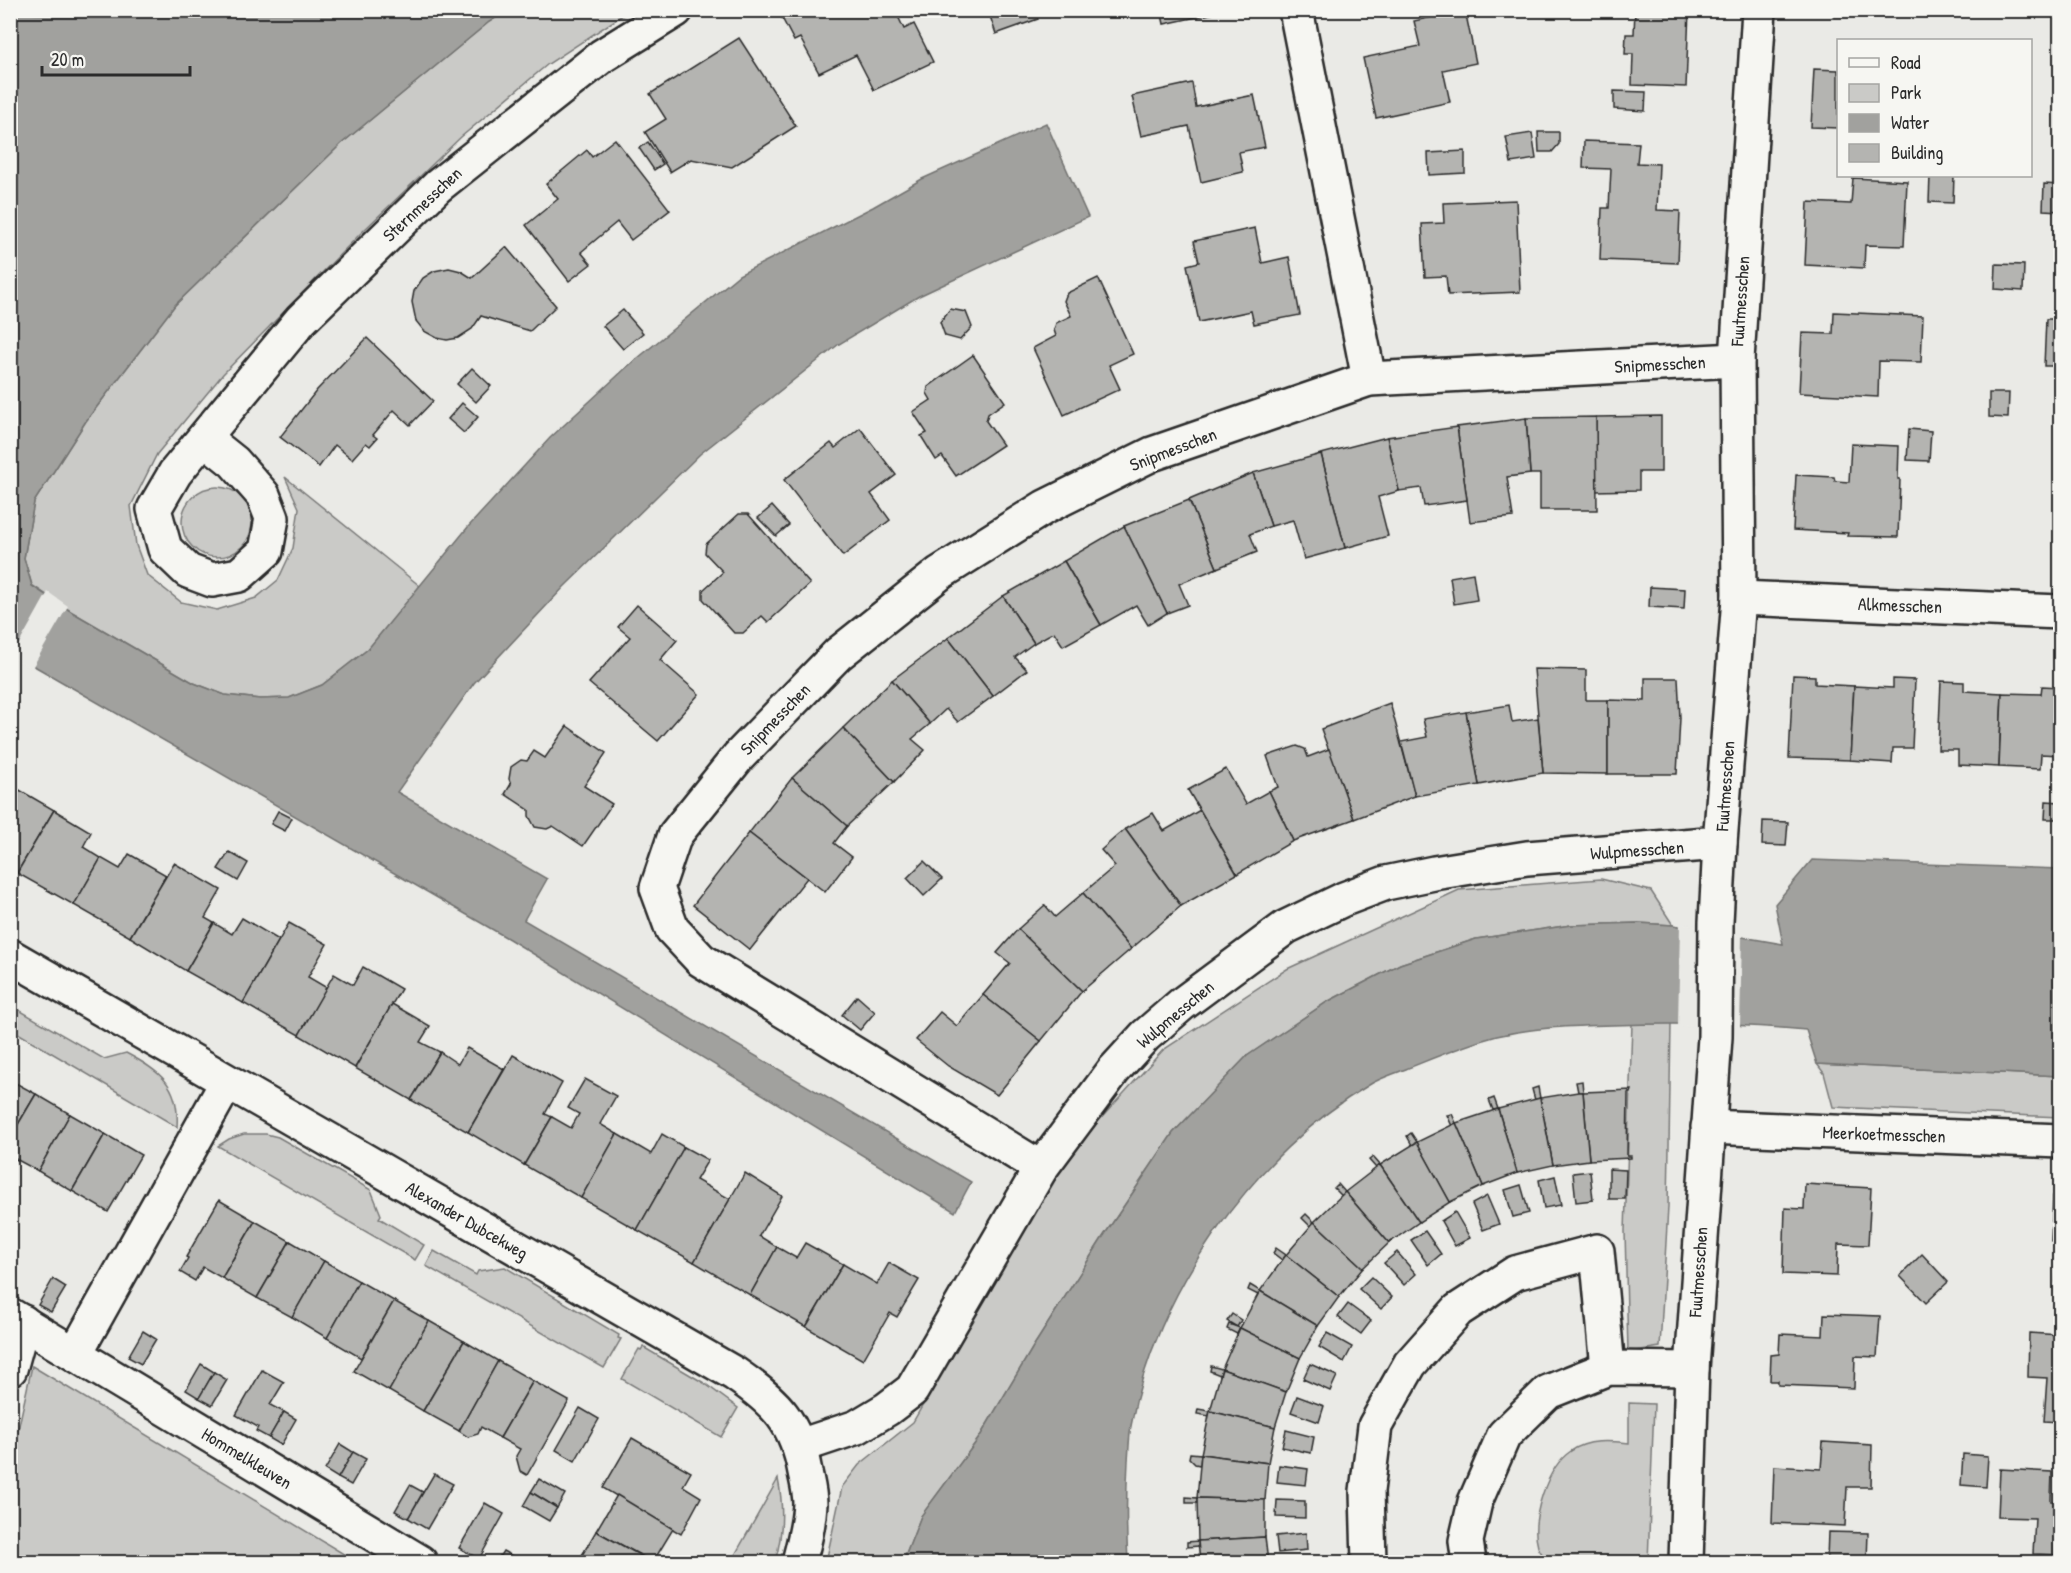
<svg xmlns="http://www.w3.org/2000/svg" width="2071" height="1573" viewBox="0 0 2071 1573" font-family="'Patrick Hand',sans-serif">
<rect width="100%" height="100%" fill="#eaeae6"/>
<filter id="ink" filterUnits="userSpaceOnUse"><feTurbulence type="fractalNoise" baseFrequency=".0167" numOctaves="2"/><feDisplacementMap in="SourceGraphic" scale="12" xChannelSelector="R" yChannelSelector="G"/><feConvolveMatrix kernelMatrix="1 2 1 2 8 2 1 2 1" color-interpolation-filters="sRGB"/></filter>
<g filter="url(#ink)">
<g fill="#cacac7" stroke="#7a7a79" stroke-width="1.5">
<path d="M13,11H109C78,16 43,18 13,11Z"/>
<polygon points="506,11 629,11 548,64 461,137 361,233 223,374 157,454 131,506 136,545 147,575 181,602 217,610 256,598 278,580 293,548 299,508 285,477 420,586 368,649 322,685 289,698 260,699 225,695 194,683 72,612 32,585 24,558 34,502 86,421 175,305 341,144 489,22"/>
<circle cx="217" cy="522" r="35"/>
<polygon points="1601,879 1651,891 1673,925 1638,923 1571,925 1476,939 1400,964 1327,1002 1247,1056 1173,1133 1103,1237 1033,1347 979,1438 921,1516 903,1562 826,1562 842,1487 859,1465 913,1422 1065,1158 1163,1050 1287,969 1459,890"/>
<path d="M10,1000L12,1006L104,1059L126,1053C160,1071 180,1085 177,1127L11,1029Z"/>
<polygon points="1671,1023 1668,1207 1660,1347 1628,1352 1625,1231 1632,1024"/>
<polygon points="1817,1064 2060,1076 2060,1117 1833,1107 1824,1073"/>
<polygon points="244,1134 266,1134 278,1137 371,1190 381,1215 379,1218 424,1245 415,1260 218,1146 229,1139"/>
<polygon points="434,1251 476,1275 478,1271 505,1267 619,1335 618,1338 621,1339 604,1368 426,1266"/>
<polygon points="643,1347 704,1383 738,1408 721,1437 622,1379 639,1349 641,1350"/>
<polygon points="32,1366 357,1562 11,1562 11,1462"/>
<path d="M1629,1403L1654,1404L1648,1562H1548C1545,1558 1540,1552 1538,1547C1530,1519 1547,1467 1571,1451C1588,1439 1609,1441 1629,1443Z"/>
<path d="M778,1479C784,1508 783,1534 775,1562H731Z"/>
</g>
<g fill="#a1a19e" stroke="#727270" stroke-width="1.5">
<path d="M109,10L506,11L489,22L341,144L175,305L86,421L34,502L24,558L32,586L72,612L194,683L225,695L260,699L289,698L322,685L368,649L468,527L550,438L627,367L739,275L873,207L922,179L1046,123L1088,217L919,296L839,344L700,454L564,587L474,683L397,792L547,879L524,920L971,1182L955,1212L509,939L36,667L11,655L10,11C43,15 76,17 109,10Z"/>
<path d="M1812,860L2060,869V1076L1817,1064L1806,1030C1742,1024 1678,1023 1613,1025C1574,1026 1535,1027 1497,1036C1466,1044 1436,1057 1406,1069C1394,1074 1380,1078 1369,1085C1254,1153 1154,1294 1131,1426C1129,1437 1129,1449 1128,1461C1126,1495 1126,1528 1128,1562H903L921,1516L979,1438L1033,1347L1103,1237L1173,1133L1247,1056L1327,1002L1400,964L1476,939L1571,925L1638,923L1673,925L1783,944L1775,904Z"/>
</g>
<g fill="#eaeae6">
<polygon points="48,592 68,606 32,668 11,658"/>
<polygon points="1680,923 1742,935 1740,1027 1678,1026"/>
</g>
<g fill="#b4b4b1" stroke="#2b2b2b" stroke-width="1.5">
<polygon points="788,10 895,10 904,29 914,24 933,62 874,90 856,55 819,73 800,38 794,41 780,14"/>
<polygon points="988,10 1049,10 1036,15 1038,19 996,34"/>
<polygon points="1161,10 1220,10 1220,12 1164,24"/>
<polygon points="1465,10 1476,63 1443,70 1450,102 1376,118 1363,58 1420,46 1414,21"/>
<polygon points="1635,10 1689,10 1686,87 1632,85 1633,54 1625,54 1626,34 1634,34"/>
<polygon points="1833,10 1871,10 1871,17 1833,16"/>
<polygon points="739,38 796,126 732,167 691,159 670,172 645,132 666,119 650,94"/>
<polygon points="1814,69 1838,70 1838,128 1811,127"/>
<polygon points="1192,83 1196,107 1254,95 1265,147 1239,152 1243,172 1201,182 1189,126 1141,136 1132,96"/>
<polygon points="1614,91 1646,92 1645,111 1614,109"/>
<polygon points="1538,132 1559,132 1559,144 1552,152 1539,152"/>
<polygon points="1532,133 1536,159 1511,163 1506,137"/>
<polygon points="615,139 670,210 631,240 617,222 581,252 591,264 569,281 526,225 558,199 546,184 587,150 592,157"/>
<polygon points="1584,141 1639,143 1637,163 1659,164 1657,210 1680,211 1678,263 1600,260 1602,208 1609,208 1611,169 1583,168"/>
<polygon points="648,142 663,164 654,170 639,148"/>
<polygon points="1465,151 1465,173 1429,175 1428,153"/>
<polygon points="1930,176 1954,176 1953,203 1929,202"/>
<polygon points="1853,178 1907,181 1904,246 1865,245 1864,268 1805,265 1808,202 1851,204"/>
<polygon points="2044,184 2060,185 2060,211 2043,210"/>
<polygon points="1516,200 1520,292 1448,295 1446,276 1425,277 1422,224 1444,223 1443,203"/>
<polygon points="1255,228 1262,263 1289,257 1300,315 1254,324 1251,311 1199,322 1187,265 1199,262 1194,241"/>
<polygon points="506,247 556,306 530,331 481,316 472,329 458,338 447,340 437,338 424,331 416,321 412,302 414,291 423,278 434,271 449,268 461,271 472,278"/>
<polygon points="1996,264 2024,265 2023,291 1995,289"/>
<polygon points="1098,278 1133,354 1109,365 1120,389 1064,415 1033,348 1056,336 1054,330 1056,323 1071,316 1064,301 1067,293"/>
<polygon points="950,309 966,312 972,327 960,340 945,336 940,322"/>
<polygon points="623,310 643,333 623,349 603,326"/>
<polygon points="1834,312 1923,316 1921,362 1879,361 1878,397 1799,393 1802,333 1833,334"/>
<polygon points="2046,319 2060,319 2060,366 2044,366"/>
<polygon points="367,338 433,401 410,425 394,410 373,435 377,438 370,446 366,443 352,459 335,445 319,467 280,437 317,390"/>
<polygon points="973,355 1005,402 988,414 986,421 1003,445 956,476 942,456 936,460 921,436 927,433 913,412 931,400 927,393 928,387"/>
<polygon points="472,368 491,386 476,402 457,384"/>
<polygon points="1989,393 2009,393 2008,418 1989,417"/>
<polygon points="462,403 478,417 464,433 448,419"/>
<polygon points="1661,416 1661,472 1639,472 1639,490 1596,491 1596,417"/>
<polygon points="1596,417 1597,510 1540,510 1540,474 1530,474 1526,418"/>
<polygon points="1526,418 1530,474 1507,477 1513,517 1470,522 1457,427"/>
<polygon points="1457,427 1467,500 1424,506 1421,488 1399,491 1387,437"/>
<polygon points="860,428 896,475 871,494 890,520 843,556 784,480 831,443 835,448"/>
<polygon points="1909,429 1931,431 1929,461 1907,460"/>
<polygon points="1387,437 1399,491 1378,497 1388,536 1345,548 1321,454"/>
<polygon points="1851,444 1899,446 1898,479 1900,479 1898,537 1847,536 1848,533 1793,530 1796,475 1834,477 1835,481 1849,482"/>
<polygon points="1321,454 1345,548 1304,559 1293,520 1271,526 1253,473"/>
<polygon points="1253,473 1271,526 1250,534 1257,552 1217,568 1189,500"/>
<polygon points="1189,500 1217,568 1179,584 1188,605 1167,613 1124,526"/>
<polygon points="772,506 789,525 776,536 758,518"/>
<polygon points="739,514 748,514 810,584 768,622 762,616 743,633 734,633 703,599 703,590 723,572 705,553 706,544"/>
<polygon points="1124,526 1167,613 1148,625 1136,605 1101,625 1064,561"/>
<polygon points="1064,561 1101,625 1063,646 1054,632 1034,643 1003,596"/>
<polygon points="1473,573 1477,600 1454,604 1450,577"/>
<polygon points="1650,587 1685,589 1684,609 1649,607"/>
<polygon points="1003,596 1034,643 1015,657 1027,670 993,696 948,638"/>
<polygon points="637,605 677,640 660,660 699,694 658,741 589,683 630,637 618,627"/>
<polygon points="948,638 993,696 958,722 946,709 930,724 892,680"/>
<polygon points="1534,669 1586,670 1586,700 1608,700 1608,774 1543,773"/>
<polygon points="1793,675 1815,676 1815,684 1854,686 1850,760 1789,758"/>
<polygon points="1645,678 1678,678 1680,718 1677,774 1608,774 1608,700 1645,701"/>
<polygon points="1893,679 1915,680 1912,748 1893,748 1892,763 1850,760 1854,686 1893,688"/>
<polygon points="892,680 930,724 912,739 925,750 894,782 843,728"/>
<polygon points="1941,681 1964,682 1964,691 2002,693 1999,767 1958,765 1958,750 1938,750"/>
<polygon points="2042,686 2060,687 2060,755 2041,754 2040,769 1999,767 2002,693 2041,694"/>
<polygon points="1390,703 1415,796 1354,819 1321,729"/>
<polygon points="1509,705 1512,722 1538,718 1543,773 1479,785 1466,712"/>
<polygon points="1466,712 1479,785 1415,796 1401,742 1427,737 1423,719"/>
<polygon points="567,726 606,753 584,786 612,804 583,846 553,826 547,829 535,827 529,816 529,810 505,794 511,784 509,779 511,767 521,760 527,761 534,751 545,758"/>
<polygon points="843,728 894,782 847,826 792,778"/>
<polygon points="1297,746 1305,749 1308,757 1329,749 1354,819 1293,841 1269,791 1278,787 1267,756"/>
<polygon points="1226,769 1246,804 1269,791 1293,841 1237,874 1188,790"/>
<polygon points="792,778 847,826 834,843 852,857 825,892 749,833"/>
<polygon points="16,788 54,810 17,873 10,869 10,793 13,794"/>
<polygon points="2046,801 2060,802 2060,819 2045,819"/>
<polygon points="54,810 91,832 83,847 101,858 74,905 17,873"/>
<polygon points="1200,810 1237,874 1181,906 1125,829 1153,813 1164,831"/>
<polygon points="278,811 292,818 285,831 271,824"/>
<polygon points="1763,821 1788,822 1786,846 1762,845"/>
<polygon points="1125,829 1181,906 1131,949 1083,893 1115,866 1101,850"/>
<polygon points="749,833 807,878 750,950 693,905"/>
<polygon points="229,852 248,863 238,881 218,869"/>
<polygon points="129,854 166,875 130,937 74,905 101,858 120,869"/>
<polygon points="924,861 942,879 924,896 907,878"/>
<polygon points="174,863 221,890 205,918 214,923 186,971 130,937"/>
<polygon points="1083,893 1131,949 1082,991 1018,929 1045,905 1055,917"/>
<polygon points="242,918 279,940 243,1003 186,971 214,923 232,934"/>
<polygon points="289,923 327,944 308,977 327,988 299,1035 243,1003"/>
<polygon points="1018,929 1082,991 1041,1041 983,995 1010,963 997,953"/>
<polygon points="363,967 401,989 355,1068 299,1035 334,974 353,985"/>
<polygon points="983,995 1041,1041 997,1095 948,1066 916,1040 940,1012 957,1026"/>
<polygon points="857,996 875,1012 860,1030 842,1015"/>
<polygon points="392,1004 430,1026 420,1042 440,1052 411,1100 355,1068"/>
<polygon points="467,1048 504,1069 468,1132 411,1100 440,1052 458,1064"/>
<polygon points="513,1055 562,1083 545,1114 552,1117 524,1165 468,1132"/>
<polygon points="585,1079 616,1096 600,1124 617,1134 581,1198 524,1165 552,1117 571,1128 579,1114 568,1108"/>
<polygon points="10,1080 36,1094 10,1138"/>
<polygon points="1582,1081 1583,1092 1578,1092 1576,1082"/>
<polygon points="1538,1087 1540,1098 1535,1100 1532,1089"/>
<polygon points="1632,1090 1631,1093 1628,1093 1627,1156 1631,1156 1631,1158 1589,1160 1583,1092"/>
<polygon points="1578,1092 1583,1092 1589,1160 1553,1165 1540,1098"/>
<polygon points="36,1094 70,1114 38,1171 10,1156 10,1138"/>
<polygon points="1494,1098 1498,1109 1493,1110 1489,1100"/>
<polygon points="1540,1098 1553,1165 1517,1173 1498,1109"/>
<polygon points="1498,1109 1517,1173 1483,1186 1456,1123"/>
<polygon points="70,1114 105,1134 72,1191 38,1171"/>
<polygon points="1452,1114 1456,1123 1452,1126 1447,1115"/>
<polygon points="1456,1123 1483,1186 1450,1202 1417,1142"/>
<polygon points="1411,1133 1417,1142 1412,1145 1407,1136"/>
<polygon points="105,1134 141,1155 108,1212 72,1191"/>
<polygon points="617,1134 651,1154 662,1134 684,1147 637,1230 581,1198"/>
<polygon points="1417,1142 1450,1202 1419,1222 1380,1165"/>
<polygon points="684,1147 708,1160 696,1180 730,1199 694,1262 637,1230"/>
<polygon points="1373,1157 1380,1165 1376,1168 1369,1160"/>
<polygon points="1380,1165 1419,1222 1389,1243 1345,1192"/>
<polygon points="1609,1169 1626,1170 1625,1199 1609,1199"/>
<polygon points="1590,1171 1593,1200 1576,1202 1573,1173"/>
<polygon points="745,1173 782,1196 759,1236 777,1247 750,1295 694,1262"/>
<polygon points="1555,1176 1561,1205 1544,1208 1539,1180"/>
<polygon points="1338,1184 1345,1192 1342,1196 1334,1188"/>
<polygon points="1805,1184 1871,1188 1868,1245 1838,1244 1837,1276 1783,1274 1785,1208 1804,1209"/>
<polygon points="1521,1185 1529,1213 1513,1217 1505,1190"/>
<polygon points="1345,1192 1389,1243 1363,1268 1314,1222"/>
<polygon points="1487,1196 1499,1224 1483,1230 1472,1204"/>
<polygon points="2053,1196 2060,1197 2060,1293 2056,1293 2058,1241 2051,1241"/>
<polygon points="219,1200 255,1221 222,1278 203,1267 195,1281 180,1272 188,1258 186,1257"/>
<polygon points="1455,1212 1470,1238 1455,1246 1441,1221"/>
<polygon points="1306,1214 1314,1222 1310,1226 1302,1218"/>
<polygon points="255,1221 290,1241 257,1298 222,1278"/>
<polygon points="1314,1222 1363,1268 1339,1297 1286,1255"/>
<polygon points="1425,1231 1441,1254 1428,1265 1411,1240"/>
<polygon points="290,1241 324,1261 292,1317 257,1298"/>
<polygon points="805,1243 843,1264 806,1327 750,1295 777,1247 796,1258"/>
<polygon points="1276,1248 1286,1255 1282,1260 1273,1253"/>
<polygon points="1397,1252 1416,1274 1404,1285 1384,1263"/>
<polygon points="1922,1254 1948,1282 1926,1303 1900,1276"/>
<polygon points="1286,1255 1339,1297 1318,1326 1260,1291"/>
<polygon points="324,1261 359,1281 327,1338 292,1317"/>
<polygon points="889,1263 919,1280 897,1317 890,1313 863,1360 806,1327 843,1264 877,1284"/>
<polygon points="1371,1277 1392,1297 1381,1309 1359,1289"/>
<polygon points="53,1279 66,1287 51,1312 38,1305"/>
<polygon points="359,1281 394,1301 361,1358 327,1338"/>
<polygon points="1250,1285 1260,1291 1258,1295 1248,1290"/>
<polygon points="1260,1291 1318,1326 1300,1358 1240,1328"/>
<polygon points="394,1301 429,1321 389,1391 354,1371"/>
<polygon points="1348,1304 1371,1321 1361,1334 1338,1317"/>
<polygon points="1232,1314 1241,1320 1237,1327 1227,1321"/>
<polygon points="1824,1314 1880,1316 1877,1357 1855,1356 1854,1388 1778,1385 1778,1381 1770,1381 1771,1355 1779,1354 1780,1334 1823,1336"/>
<polygon points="429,1321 464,1341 423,1411 389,1391"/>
<polygon points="1229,1324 1240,1328 1237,1334 1227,1329"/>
<polygon points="1240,1328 1300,1358 1286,1392 1222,1369"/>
<polygon points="143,1331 156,1339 141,1364 128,1357"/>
<polygon points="1327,1333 1352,1347 1344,1362 1319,1347"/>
<polygon points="2029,1333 2060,1335 2060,1422 2044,1421 2047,1378 2028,1377"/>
<polygon points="464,1341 498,1361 459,1431 423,1411"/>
<polygon points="498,1361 533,1381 500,1438 481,1427 478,1434 468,1437 459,1431"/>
<polygon points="201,1364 214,1372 199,1398 186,1390"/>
<polygon points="1310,1364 1337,1376 1330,1391 1303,1379"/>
<polygon points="1211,1366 1222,1369 1220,1375 1210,1371"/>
<polygon points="1222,1369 1286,1392 1275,1427 1210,1411"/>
<polygon points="262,1370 284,1382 270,1405 284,1412 269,1438 256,1431 258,1427 236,1415"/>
<polygon points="214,1372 227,1380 212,1405 199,1398"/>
<polygon points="533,1381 569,1401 527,1475 520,1471 516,1456 520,1449 500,1438"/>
<polygon points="1297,1396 1324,1406 1319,1422 1291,1412"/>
<polygon points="580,1408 599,1419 575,1461 556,1450"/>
<polygon points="1198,1409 1210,1411 1209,1416 1197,1414"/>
<polygon points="1210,1411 1275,1427 1268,1463 1201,1454"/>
<polygon points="284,1412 296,1419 281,1445 269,1438"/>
<polygon points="1286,1430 1314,1437 1311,1453 1282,1447"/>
<polygon points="632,1438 691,1472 683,1486 701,1497 681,1534 603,1488"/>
<polygon points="1823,1442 1872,1445 1871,1487 1847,1487 1845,1526 1772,1523 1774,1466 1821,1469"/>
<polygon points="340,1444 353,1452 338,1478 325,1470"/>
<polygon points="353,1452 366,1459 351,1485 338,1478"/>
<polygon points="1190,1453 1201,1454 1200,1465 1195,1464 1189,1458"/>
<polygon points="1201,1454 1268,1463 1265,1500 1197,1498"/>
<polygon points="1963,1454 1988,1456 1986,1487 1961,1485"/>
<polygon points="1279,1465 1308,1469 1306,1485 1277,1482"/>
<polygon points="2000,1469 2052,1472 2051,1501 2060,1502 2060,1555 2033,1554 2035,1518 1998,1517"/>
<polygon points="434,1474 453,1484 427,1529 408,1518"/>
<polygon points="539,1479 565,1494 557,1508 531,1492"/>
<polygon points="410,1485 423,1492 408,1518 395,1511"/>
<polygon points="531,1492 557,1508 549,1521 523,1506"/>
<polygon points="617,1495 673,1529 653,1562 596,1531"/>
<polygon points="1186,1497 1197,1498 1197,1503 1186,1503"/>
<polygon points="1197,1498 1265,1500 1265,1537 1198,1541"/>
<polygon points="1277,1500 1305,1501 1305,1518 1276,1517"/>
<polygon points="485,1503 504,1514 479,1559 459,1548"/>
<polygon points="596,1531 652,1562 578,1562"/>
<polygon points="1828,1532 1868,1533 1867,1560 1827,1559"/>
<polygon points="1306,1533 1307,1550 1278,1553 1276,1536"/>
<polygon points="1265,1537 1268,1562 1200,1562 1198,1541"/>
<polygon points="1198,1541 1198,1546 1187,1547 1187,1542"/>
<polygon points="503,1551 523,1562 496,1562"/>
</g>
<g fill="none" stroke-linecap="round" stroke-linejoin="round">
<defs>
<g id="minor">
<polyline points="1296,10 1369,379"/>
<polyline points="204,438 234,462 263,495 272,518 266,551 239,575 212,580 188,571 165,549 154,509 175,473 301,320 438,186 602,56 676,10"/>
<polyline points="1739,598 2060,612"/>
<path d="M10,956L735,1374C776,1402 796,1422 805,1472C807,1482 810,1493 810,1504C809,1524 804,1543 799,1562"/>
<polyline points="1708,1127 2060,1141"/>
<polyline points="1041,1168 701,960 672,929 657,888 675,835 738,757 838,654 940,573 1045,507 1152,454 1369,379 1737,360"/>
<polyline points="10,1315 420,1562"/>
<polyline points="75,1354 227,1082"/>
<polyline points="10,1369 23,1322"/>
<polyline points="800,1446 857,1427 887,1409 912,1390 1041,1168 1114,1070 1145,1036 1182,1004 1286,927 1344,899 1386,883 1434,873 1527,858 1720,843"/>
<polyline points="1369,1562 1367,1491 1375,1426 1410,1364 1458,1310 1515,1273 1597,1251 1608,1368"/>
<polyline points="1469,1562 1466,1541 1475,1502 1504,1435 1548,1392 1608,1368 1692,1369"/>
<polyline points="1686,1562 1692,1369 1715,1037 1716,922 1720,843 1739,598 1737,360 1759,10"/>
</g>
</defs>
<use href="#minor" stroke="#2b2b2b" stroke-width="38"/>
<use href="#minor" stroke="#f6f6f2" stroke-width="33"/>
</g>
</g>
<g text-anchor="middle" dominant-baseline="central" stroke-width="5" stroke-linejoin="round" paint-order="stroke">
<g font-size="18" fill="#2b2b2b" stroke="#f6f6f2">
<text transform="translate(422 204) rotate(-43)">Sternmesschen</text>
<text transform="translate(1740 301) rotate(-86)">Fuutmesschen</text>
<text transform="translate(1660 364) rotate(-3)">Snipmesschen</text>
<text transform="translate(1173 449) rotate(-21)">Snipmesschen</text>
<text transform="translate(1900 605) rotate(2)">Alkmesschen</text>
<text transform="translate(775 719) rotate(-46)">Snipmesschen</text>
<text transform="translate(1725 786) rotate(-86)">Fuutmesschen</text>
<text transform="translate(1637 850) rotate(-4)">Wulpmesschen</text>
<text transform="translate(1175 1014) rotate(-40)">Wulpmesschen</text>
<text transform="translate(1884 1134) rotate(2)">Meerkoetmesschen</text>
<text transform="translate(467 1220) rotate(30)">Alexander Dubcekweg</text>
<text transform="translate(1698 1272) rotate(-86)">Fuutmesschen</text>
<text transform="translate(247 1458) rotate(31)">Hommelkleuven</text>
</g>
</g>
<rect width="2071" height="1573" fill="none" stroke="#f6f6f2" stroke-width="36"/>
<rect x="18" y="18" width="2035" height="1537" fill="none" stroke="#2b2b2b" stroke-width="2" filter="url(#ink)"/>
<rect x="1837" y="39" width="195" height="138" fill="#f6f6f2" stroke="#a5a5a2" stroke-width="1.5"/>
<rect x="1849" y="58" width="30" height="9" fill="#f6f6f2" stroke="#a5a5a2" stroke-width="1.5"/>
<text x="1891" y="69" font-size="18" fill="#2b2b2b">Road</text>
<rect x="1849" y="84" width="30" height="18" fill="#cacac7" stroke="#a5a5a2" stroke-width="1.5"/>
<text x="1891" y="99" font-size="18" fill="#2b2b2b">Park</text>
<rect x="1849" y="114" width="30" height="18" fill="#a1a19e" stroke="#a5a5a2" stroke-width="1.5"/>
<text x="1891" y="129" font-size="18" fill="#2b2b2b">Water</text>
<rect x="1849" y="144" width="30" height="18" fill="#b4b4b1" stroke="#a5a5a2" stroke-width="1.5"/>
<text x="1891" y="159" font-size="18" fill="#2b2b2b">Building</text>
<path d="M42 66v9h148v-9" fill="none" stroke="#2b2b2b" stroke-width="3"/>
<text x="51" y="66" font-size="18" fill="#2b2b2b" stroke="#f6f6f2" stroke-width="4.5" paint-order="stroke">20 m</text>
</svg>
